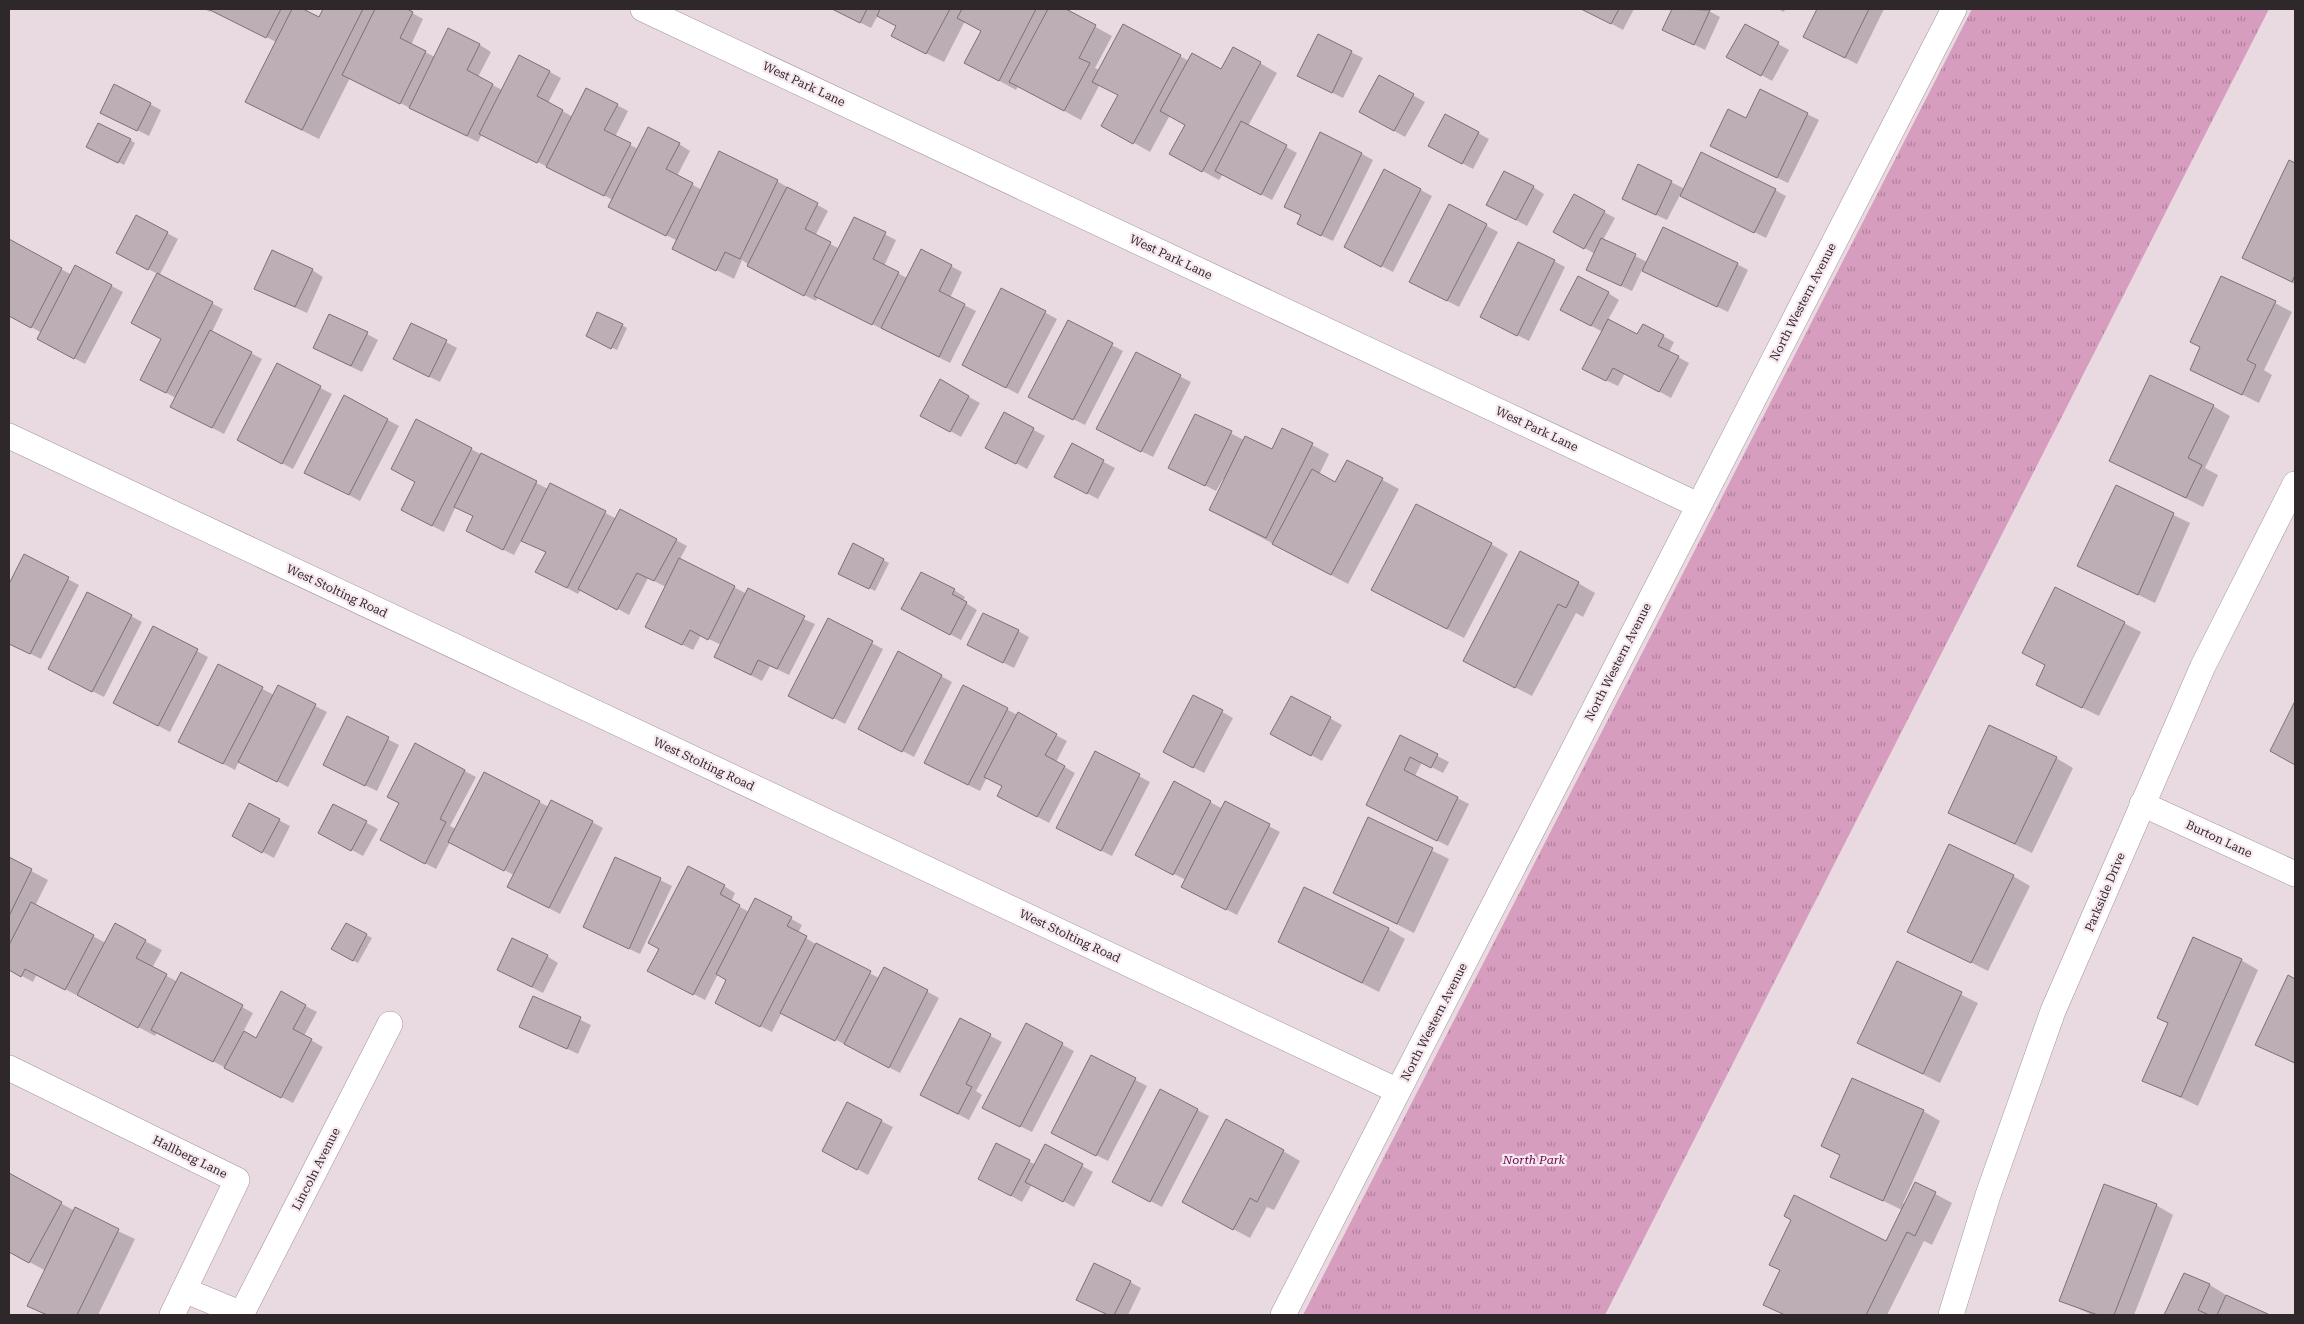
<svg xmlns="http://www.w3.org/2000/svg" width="2304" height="1324" viewBox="0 0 2304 1324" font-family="'Roboto Serif',serif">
<defs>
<pattern id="park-tufts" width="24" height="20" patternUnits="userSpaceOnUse" patternTransform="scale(1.25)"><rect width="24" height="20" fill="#d79dbe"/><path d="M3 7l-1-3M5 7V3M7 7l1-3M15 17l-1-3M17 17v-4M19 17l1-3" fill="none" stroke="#af809b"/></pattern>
</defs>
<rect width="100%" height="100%" fill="#e9dae2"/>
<polygon fill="url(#park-tufts)" points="1972,9 2269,9 1605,1315 1303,1315"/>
<g fill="#0003">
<polygon points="204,9 300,9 319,18 324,9 405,9 423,19 411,45 435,57 449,30 480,45 491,52 478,77 502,90 550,72 561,78 548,103 573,117 617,105 628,111 615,137 638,149 679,144 690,151 677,176 702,190 777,181 828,211 815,236 840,249 855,219 896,240 884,266 907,278 951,266 962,272 950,298 976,311 950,363 818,297 816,301 759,272 742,260 734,279 689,256 678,241 621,213 613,200 482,134 478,142 350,78 319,139 263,111 276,42 211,9 210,12"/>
<polygon points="833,9 1063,9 1112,36 1095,68 1100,70 1124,26 1189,61 1222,71 1260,63 1277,73 1248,126 1297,153 1272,200 1223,174 1219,180 1188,163 1187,125 1170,115 1150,152 1120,135 1119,95 1100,84 1081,120 1018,86 1016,90 983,72 982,31 965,21 944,62 909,45 897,26 878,15 871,28"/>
<polygon points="1584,9 1634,9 1623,30"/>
<polygon points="1673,9 1705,9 1720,17 1705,50 1664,29"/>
<polygon points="1778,9 1785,9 1784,12"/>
<polygon points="1818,9 1884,9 1857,64 1804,37"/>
<polygon points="1745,25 1789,50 1772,81 1728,56"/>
<polygon points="1318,36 1363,58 1343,98 1310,82"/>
<polygon points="1380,77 1425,102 1405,137 1361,112"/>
<polygon points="1761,91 1819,120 1788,183 1723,152 1747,120"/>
<polygon points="150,104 161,110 149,136 113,118"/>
<polygon points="1478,133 1489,139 1473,169 1441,152"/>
<polygon points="130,140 135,143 124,165 93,149"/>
<polygon points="1362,154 1373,160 1333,241 1309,230 1302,216 1286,207"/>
<polygon points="2289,162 2295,164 2295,284 2243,258"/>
<polygon points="1639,166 1685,189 1775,190 1786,196 1766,238 1680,195 1667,220 1634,205"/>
<polygon points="1385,171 1432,196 1393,272 1356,253"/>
<polygon points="1533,187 1544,194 1527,226 1499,211"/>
<polygon points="1575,196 1615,218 1603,240 1647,262 1737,264 1748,270 1728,312 1642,270 1632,291 1599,276 1595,254 1555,231"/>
<polygon points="1450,206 1498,232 1459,307 1422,288"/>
<polygon points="167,233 178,239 159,276 223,309 212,332 262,359 224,434 183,413 176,398 153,386 162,339 158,274 128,259"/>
<polygon points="9,241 72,275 76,267 123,292 85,364 49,345 42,333 9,315"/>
<polygon points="1554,261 1565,267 1529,341 1493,323"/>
<polygon points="312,270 323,277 307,313 267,295"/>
<polygon points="1002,289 1057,319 1018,394 974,371"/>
<polygon points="1608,293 1619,300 1608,320 1638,336 1643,325 1674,342 1669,352 1689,363 1671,398 1625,373 1618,386 1595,375 1603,332 1572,316"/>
<polygon points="2275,303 2292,312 2264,370 2272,375 2259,403 2191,369 2202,347"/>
<polygon points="1069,322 1123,351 1085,425 1041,403"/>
<polygon points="622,325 627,328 617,350 592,339"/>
<polygon points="367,334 378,340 362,372 325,354"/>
<polygon points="446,342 457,348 440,382 405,365"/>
<polygon points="1136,354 1191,382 1153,457 1109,435"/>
<polygon points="277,365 332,394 293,469 250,446"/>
<polygon points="940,381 980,403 961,437 922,415"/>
<polygon points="2213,406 2230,416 2205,468 2218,475 2203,507 2111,461"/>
<polygon points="1004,414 1045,436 1027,469 998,453"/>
<polygon points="1195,415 1244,440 1272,450 1283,429 1329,454 1319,475 1336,484 1348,461 1399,489 1348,584 1210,510 1225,480 1223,479 1216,491 1181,473"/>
<polygon points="388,420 399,426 360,501 317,478"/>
<polygon points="1072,445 1115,468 1098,499 1067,483"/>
<polygon points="471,449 548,489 550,485 617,519 676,540 687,546 680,559 747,594 815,624 789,675 770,666 762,681 726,663 721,645 701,635 693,650 657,632 666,587 648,578 629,615 581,589 578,594 548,578 547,553 522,540 514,555 478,537 475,516 456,506 444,532 413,516"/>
<polygon points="2116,487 2190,523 2155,603 2079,566"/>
<polygon points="1491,544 1508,554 1464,638 1389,599"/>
<polygon points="854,545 889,563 875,591 845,576"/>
<polygon points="25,556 79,585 41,659 9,643 9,587"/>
<polygon points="1578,583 1595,593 1583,617 1576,613 1532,696 1482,670"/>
<polygon points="954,590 965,597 963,601 977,610 961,640 914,615"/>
<polygon points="131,616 142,622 104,697 60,675"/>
<polygon points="828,620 883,649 845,724 801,701"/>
<polygon points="2124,623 2141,632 2099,716 2054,694 2047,665"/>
<polygon points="153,628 208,657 170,732 126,709"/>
<polygon points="1018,631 1029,637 1014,668 980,651"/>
<polygon points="219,666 274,695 278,687 327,712 288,787 239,761 235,770 191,747"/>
<polygon points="941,676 952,682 914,757 870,734"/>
<polygon points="964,687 1067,741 1056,762 1075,773 1049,823 1010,802 1003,786 987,777 980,791 936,769"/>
<polygon points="1194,696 1233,718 1204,773 1176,758"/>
<polygon points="1292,697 1342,725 1322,761 1283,740"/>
<polygon points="2295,704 2295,764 2271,751"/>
<polygon points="347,718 399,745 377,791 335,771"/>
<polygon points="1401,737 1449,762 1443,773 1422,762 1415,776 1469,804 1448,846 1378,811"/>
<polygon points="416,745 476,777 450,826 456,829 539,802 549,807 592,822 603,828 560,914 520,893 514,875 450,842 436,869 392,846 400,804"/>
<polygon points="1096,753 1150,782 1112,856 1068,834"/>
<polygon points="2056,758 2073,768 2032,853 1949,812"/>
<polygon points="1210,802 1223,809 1226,803 1280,832 1237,915 1194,893 1186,880 1148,861"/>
<polygon points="250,805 290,826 274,858 244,842"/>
<polygon points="334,805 378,829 363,856 319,832"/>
<polygon points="1369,819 1449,859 1414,933 1334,893"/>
<polygon points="616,858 672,886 640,954 595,933"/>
<polygon points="9,859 48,880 35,906 106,943 145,941 162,950 152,968 178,982 182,974 253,1013 243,1032 256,1040 281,993 317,1012 304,1036 323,1047 293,1103 157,1032 155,1036 77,994 76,995 37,974 33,982 9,969"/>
<polygon points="2013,876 2030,886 1988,971 1908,931"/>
<polygon points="724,886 735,893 731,902 749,912 756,899 802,925 798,933 817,945 879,978 884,968 939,998 900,1073 782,1012 772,1032 727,1009 728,980 718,974 705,1000 660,977"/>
<polygon points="346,924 372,938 358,963 333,949"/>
<polygon points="1388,929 1405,939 1379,992 1279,941"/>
<polygon points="547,956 558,963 543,993 498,970"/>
<polygon points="2241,960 2258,970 2198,1106 2144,1080 2169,1024 2158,1018"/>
<polygon points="1897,963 1978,1003 1940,1083 1859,1042"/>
<polygon points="2288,977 2295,980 2295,1064 2257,1044"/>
<polygon points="534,997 591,1025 578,1054 521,1027"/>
<polygon points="960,1020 1002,1042 976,1091 982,1095 969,1120 932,1101"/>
<polygon points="1026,1025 1074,1051 1032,1132 995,1114"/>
<polygon points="1092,1057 1147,1086 1108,1161 1064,1139"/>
<polygon points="1161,1091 1209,1116 1162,1207 1125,1188"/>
<polygon points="848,1104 893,1127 868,1175 835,1157"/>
<polygon points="1923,1111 1940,1121 1903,1203 1905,1204 1915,1183 1952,1203 1932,1245 1924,1241 1887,1315 1785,1315 1765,1304 1886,1242 1902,1210 1832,1176 1841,1156 1823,1146"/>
<polygon points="997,1144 1036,1165 1046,1146 1093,1172 1074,1207 1032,1184 1022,1202 990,1184"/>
<polygon points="1283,1151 1300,1161 1274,1210 1267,1207 1250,1238 1201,1212"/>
<polygon points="9,1175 75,1211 135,1239 98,1315 47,1315 29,1305 46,1271 11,1252 9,1256"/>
<polygon points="2156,1205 2173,1215 2134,1315 2092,1315 2061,1300"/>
<polygon points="2185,1274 2210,1285 2226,1295 2226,1296 2267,1315 2166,1315"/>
<polygon points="1130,1282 1141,1288 1128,1315 1108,1315 1078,1300"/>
</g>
<g fill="#bdaeb6" stroke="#7d6f77">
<polygon points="208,9 281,9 266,38"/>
<polygon points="292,9 303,9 319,17 323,9 363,9 302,130 245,102"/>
<polygon points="375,9 407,9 413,12 400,38 426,51 400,104 342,75"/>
<polygon points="832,9 867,9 860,23"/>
<polygon points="880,9 950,9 926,54 891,36 896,26 877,16"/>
<polygon points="962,9 1036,9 999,81 964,63 981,31 957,18"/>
<polygon points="1048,9 1066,9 1096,25 1079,58 1090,63 1064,111 1009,82"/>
<polygon points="1581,9 1619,9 1611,24"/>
<polygon points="1672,9 1710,10 1694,45 1662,30"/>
<polygon points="1817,9 1869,9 1845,58 1803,37"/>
<polygon points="1123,24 1181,55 1133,144 1101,126 1118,95 1092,82"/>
<polygon points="1745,24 1779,42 1761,76 1726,57"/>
<polygon points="448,28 480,44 467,70 493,84 467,136 409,108"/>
<polygon points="1318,34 1352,51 1332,93 1297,76"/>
<polygon points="1233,47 1261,62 1202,172 1169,154 1185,125 1160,111 1192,53 1221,69"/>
<polygon points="519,55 550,71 537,96 563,110 537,163 479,134"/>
<polygon points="1379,75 1414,94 1394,131 1359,112"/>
<polygon points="114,84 151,103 137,131 100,113"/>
<polygon points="586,88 618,104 604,130 631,143 604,196 546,167"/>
<polygon points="1760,89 1808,113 1777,178 1710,146 1728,109 1746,118"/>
<polygon points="1445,114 1479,132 1462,164 1428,146"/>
<polygon points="1241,121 1287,145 1261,195 1215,171"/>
<polygon points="98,123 131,139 118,163 86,147"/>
<polygon points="648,127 680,143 666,169 693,183 666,236 608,207"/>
<polygon points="1320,132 1362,153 1321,236 1297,224 1301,215 1284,207"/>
<polygon points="719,151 778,180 740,259 725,252 716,271 672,249"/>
<polygon points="1701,152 1776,189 1754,233 1680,196"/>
<polygon points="2289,160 2295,163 2295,275 2292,282 2242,258"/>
<polygon points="1638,164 1672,181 1656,215 1622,199"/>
<polygon points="1384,169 1421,189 1381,267 1344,247"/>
<polygon points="1504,171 1534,186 1516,220 1486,205"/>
<polygon points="787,187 818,203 805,229 831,242 804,296 747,266"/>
<polygon points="1574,194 1605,211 1584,249 1553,232"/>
<polygon points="1449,204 1487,224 1447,301 1409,282"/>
<polygon points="136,215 168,232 148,270 116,253"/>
<polygon points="854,217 886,232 873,259 899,272 872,325 814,296"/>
<polygon points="1663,227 1738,263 1717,307 1642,271"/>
<polygon points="1601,238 1636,254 1621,286 1586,270"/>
<polygon points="9,239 62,268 31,328 9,316"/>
<polygon points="1518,242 1555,260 1517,336 1480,317"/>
<polygon points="921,249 952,265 939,291 965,304 939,357 881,328"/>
<polygon points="272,250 313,269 295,307 254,289"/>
<polygon points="75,265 112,285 74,359 37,339"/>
<polygon points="157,273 213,302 166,393 140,380 161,339 131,323"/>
<polygon points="1578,276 1609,292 1591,326 1560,310"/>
<polygon points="2221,276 2276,301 2247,360 2256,365 2242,395 2190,370 2200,347 2190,342"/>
<polygon points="1001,288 1046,311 1006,388 962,365"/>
<polygon points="597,312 623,324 611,349 586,336"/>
<polygon points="329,314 368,332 351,366 313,348"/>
<polygon points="1608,319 1637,334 1643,324 1664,335 1658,346 1679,356 1659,392 1613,368 1606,381 1582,369"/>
<polygon points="1068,320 1113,343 1073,420 1028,397"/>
<polygon points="411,323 447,340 429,377 393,359"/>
<polygon points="210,330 252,352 212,428 170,407"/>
<polygon points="1136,352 1181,375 1141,452 1096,429"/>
<polygon points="277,363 321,386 282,464 237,440"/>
<polygon points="2150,375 2214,405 2188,458 2202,465 2186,498 2109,461"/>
<polygon points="940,379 969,396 950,432 920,416"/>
<polygon points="344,395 388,419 349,495 304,473"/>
<polygon points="1004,412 1034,428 1016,464 985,448"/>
<polygon points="1195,414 1232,431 1205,486 1168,468"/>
<polygon points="416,419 472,448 432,526 401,510 415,482 391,469"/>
<polygon points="1282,428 1313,443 1266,538 1209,510 1245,436 1272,449"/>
<polygon points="1072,443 1104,460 1087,494 1054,477"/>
<polygon points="481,453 537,481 503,550 466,531 473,516 454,507"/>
<polygon points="1347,460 1383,478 1331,575 1272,544 1312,469 1335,482"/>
<polygon points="550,483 606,511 567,588 535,572 546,552 521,541"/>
<polygon points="2116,485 2174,513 2138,595 2077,566"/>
<polygon points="1416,504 1492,543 1447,629 1371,590"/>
<polygon points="620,509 677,539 654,581 637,573 617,610 578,589"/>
<polygon points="853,543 884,559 869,589 838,574"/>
<polygon points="1520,551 1579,582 1566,608 1558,604 1515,688 1463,661"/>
<polygon points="24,554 69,577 30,654 9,644 9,584"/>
<polygon points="679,558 735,586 708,640 690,630 682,645 645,627"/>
<polygon points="921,572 955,589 952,594 967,602 950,635 901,609"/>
<polygon points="2055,587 2125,622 2082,708 2036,685 2045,665 2022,653"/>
<polygon points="748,588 805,616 777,669 758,660 751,675 714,657"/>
<polygon points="87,592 132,615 92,692 48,669"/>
<polygon points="983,613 1019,630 1003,663 967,645"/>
<polygon points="828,618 873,641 833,719 788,696"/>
<polygon points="153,626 198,649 158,726 113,703"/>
<polygon points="898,651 942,675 902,752 858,729"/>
<polygon points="218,664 263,687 223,764 178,742"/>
<polygon points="278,685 316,704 277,782 238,762"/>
<polygon points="963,685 1008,708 968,785 924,763"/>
<polygon points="1193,695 1223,710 1193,768 1163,752"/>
<polygon points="1291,696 1331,717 1311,756 1270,734"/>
<polygon points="2295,701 2295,765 2270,751"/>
<polygon points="1018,712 1057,734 1045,755 1065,766 1037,817 997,796 1002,786 984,777"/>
<polygon points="347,716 389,737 365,786 323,765"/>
<polygon points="1989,725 2057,757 2015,844 1948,813"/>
<polygon points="1400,735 1438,754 1431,768 1410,757 1404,770 1458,797 1437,841 1366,805"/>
<polygon points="415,743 465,770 440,819 446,822 425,864 380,840 399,803 387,797"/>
<polygon points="1095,751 1140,774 1101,851 1056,828"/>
<polygon points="484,772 540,801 504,871 448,842"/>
<polygon points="1174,781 1211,801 1173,875 1135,855"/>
<polygon points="551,800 593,821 549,908 507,887"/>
<polygon points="1225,801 1270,824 1226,910 1181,887"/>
<polygon points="249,803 280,819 262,853 232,836"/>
<polygon points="333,804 367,821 351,851 318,833"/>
<polygon points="1368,817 1433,848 1397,924 1333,893"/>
<polygon points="1949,844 2014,875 1971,963 1907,932"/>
<polygon points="9,857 32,869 9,916"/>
<polygon points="615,857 661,878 629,949 583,927"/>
<polygon points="688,866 725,885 720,894 740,905 693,995 647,971 659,949 648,943"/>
<polygon points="1304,887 1389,928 1362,983 1278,942"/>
<polygon points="755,898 792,917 787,926 807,936 760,1027 715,1003 726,980 716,974"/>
<polygon points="31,902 94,935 65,990 25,969 21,977 9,970 9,945"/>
<polygon points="115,923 146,940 136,958 167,974 138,1028 77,995"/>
<polygon points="346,923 367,934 353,961 331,949"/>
<polygon points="2193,937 2242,959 2181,1097 2142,1081 2168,1023 2157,1018"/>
<polygon points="512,938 548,955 532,987 497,970"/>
<polygon points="816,943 871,971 835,1041 780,1013"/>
<polygon points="1897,961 1962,992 1923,1074 1857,1043"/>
<polygon points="884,967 928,990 889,1068 844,1044"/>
<polygon points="181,972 243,1005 213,1062 151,1030"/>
<polygon points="2288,975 2295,979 2295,1063 2255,1045"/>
<polygon points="281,991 306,1005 293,1029 312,1039 281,1098 224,1068 244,1031 256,1038"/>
<polygon points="533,996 581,1017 567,1049 519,1027"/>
<polygon points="960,1018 991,1034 966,1084 972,1087 958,1114 920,1095"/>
<polygon points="1026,1023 1063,1043 1020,1127 982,1108"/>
<polygon points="1091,1055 1136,1078 1096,1156 1051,1133"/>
<polygon points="1852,1078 1924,1110 1883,1201 1830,1177 1840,1155 1821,1146"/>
<polygon points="1160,1089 1198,1109 1150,1202 1112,1182"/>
<polygon points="847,1102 882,1120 857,1170 822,1151"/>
<polygon points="1226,1119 1284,1150 1257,1202 1250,1198 1233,1230 1182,1202"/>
<polygon points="996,1143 1030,1160 1011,1196 978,1179"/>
<polygon points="1045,1144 1083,1164 1063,1202 1025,1182"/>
<polygon points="9,1173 62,1202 29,1263 9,1252"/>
<polygon points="1915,1182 1936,1192 1915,1236 1907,1232 1866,1315 1785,1315 1763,1305 1780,1270 1769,1265 1791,1220 1784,1216 1794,1195 1886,1241"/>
<polygon points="2104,1184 2157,1204 2114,1315 2098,1315 2059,1301"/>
<polygon points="75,1207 119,1229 77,1315 47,1315 27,1306"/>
<polygon points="1094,1263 1131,1281 1114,1315 1108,1315 1076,1300"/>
<polygon points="2184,1273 2210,1284 2198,1310 2209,1315 2164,1315"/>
<polygon points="2226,1295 2270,1315 2217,1315"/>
</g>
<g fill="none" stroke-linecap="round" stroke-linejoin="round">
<defs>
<g id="street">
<polyline points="643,9 1698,505"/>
<polyline points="9,436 1398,1091"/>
<polyline points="2142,804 2295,874"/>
<polyline points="9,1068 237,1180 172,1315"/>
<polyline points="184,1290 242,1314"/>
<polyline points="241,1315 390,1024"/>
<polyline points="1283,1315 1954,9"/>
<polyline points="1951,1315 1988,1195 2053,1011 2203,666 2295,484"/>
</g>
</defs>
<use href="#street" stroke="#a2949c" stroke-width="26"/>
<use href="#street" stroke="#fff" stroke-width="25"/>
</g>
<g text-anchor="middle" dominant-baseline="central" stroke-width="4.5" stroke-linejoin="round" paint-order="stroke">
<g font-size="12" fill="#2e282b" stroke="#f7e7ef">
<text transform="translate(804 84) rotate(25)">West Park Lane</text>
<text transform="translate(1171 257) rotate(25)">West Park Lane</text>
<text transform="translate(1803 302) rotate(-63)">North Western Avenue</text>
<text transform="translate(1537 429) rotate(25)">West Park Lane</text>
<text transform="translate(337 591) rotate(25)">West Stolting Road</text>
<text transform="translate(1618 662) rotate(-63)">North Western Avenue</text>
<text transform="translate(704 764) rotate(25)">West Stolting Road</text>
<text transform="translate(2219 839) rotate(25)">Burton Lane</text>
<text transform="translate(2105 892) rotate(-67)">Parkside Drive</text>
<text transform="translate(1070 936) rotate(25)">West Stolting Road</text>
<text transform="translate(1434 1022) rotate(-63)">North Western Avenue</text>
<text transform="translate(190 1157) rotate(26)">Hallberg Lane</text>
<text transform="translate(316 1169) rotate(-63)">Lincoln Avenue</text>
</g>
<g font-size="12" font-style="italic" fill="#67074b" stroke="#f7e7ef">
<text x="1534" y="1160">North Park</text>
</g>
</g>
<rect width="2304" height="1324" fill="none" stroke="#2e282b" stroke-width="20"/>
</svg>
